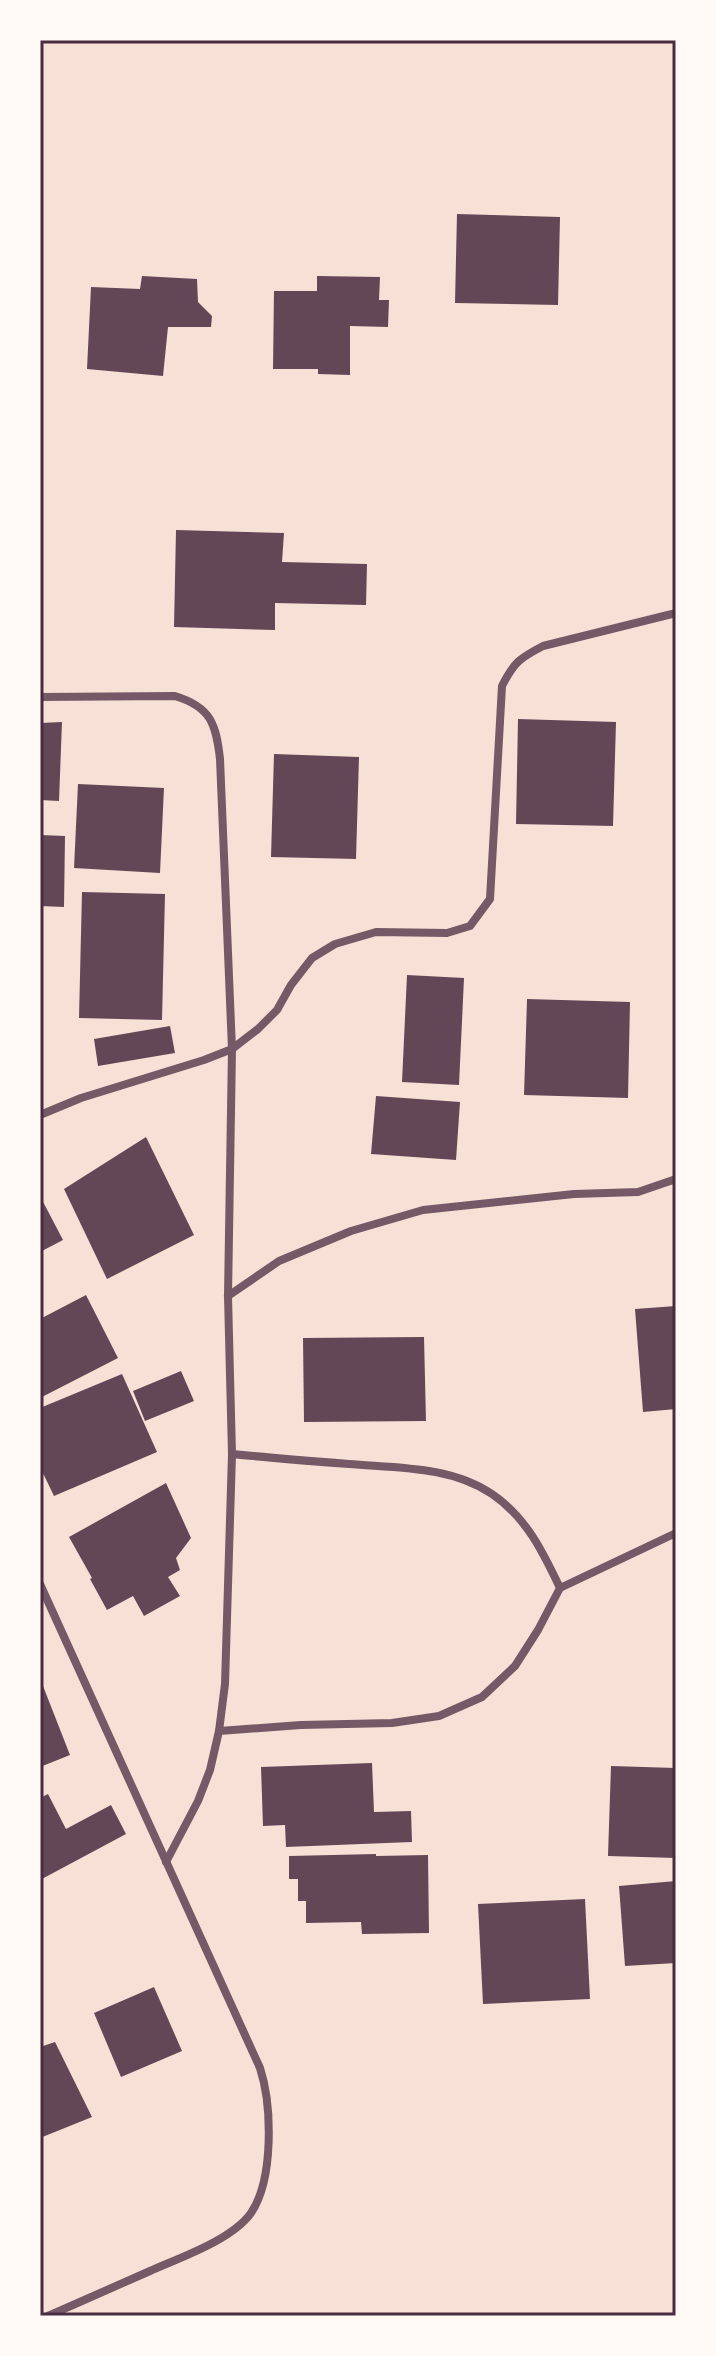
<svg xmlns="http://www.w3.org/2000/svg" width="716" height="2356" viewBox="0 0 716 2356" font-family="Figtree,sans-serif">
<rect width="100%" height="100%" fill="#f7e1d7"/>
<g fill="#644757">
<polygon points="457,214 560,217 558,305 455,303"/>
<polygon points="142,276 197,279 198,302 212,316 211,327 168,327 163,376 87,369 91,287 140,289"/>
<polygon points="317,276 380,277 379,300 389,300 388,327 350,326 350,375 318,374 318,369 273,369 274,291 317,291"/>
<polygon points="176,530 284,533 282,562 367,564 366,605 275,603 275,630 174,627"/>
<polygon points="518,719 616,722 613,826 516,824"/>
<polygon points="62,722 59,801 40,800 40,723"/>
<polygon points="274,754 359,757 356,859 271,857"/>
<polygon points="78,784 164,788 160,873 74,868"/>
<polygon points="40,835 65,836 64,907 40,906"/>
<polygon points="82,892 165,894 162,1020 79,1018"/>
<polygon points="407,975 464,978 459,1085 402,1082"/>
<polygon points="527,999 630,1002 628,1098 524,1095"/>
<polygon points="170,1026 175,1053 98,1066 94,1039"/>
<polygon points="376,1096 460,1102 456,1160 371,1154"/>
<polygon points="146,1137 194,1235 107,1279 64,1189"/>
<polygon points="40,1196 63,1240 40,1252"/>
<polygon points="86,1295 118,1358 40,1398 40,1319"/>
<polygon points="676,1306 676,1409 643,1412 635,1309"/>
<polygon points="424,1337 426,1421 304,1422 303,1338"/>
<polygon points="181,1371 194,1401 145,1421 133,1391"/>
<polygon points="122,1374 157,1452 54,1496 40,1467 40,1408"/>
<polygon points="166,1483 191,1538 176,1558 180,1570 168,1577 180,1596 144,1616 133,1596 107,1610 90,1579 92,1578 69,1537"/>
<polygon points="43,1686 70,1755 40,1767 40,1687"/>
<polygon points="372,1763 374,1812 411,1811 412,1842 286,1847 285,1825 263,1826 261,1767"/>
<polygon points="611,1766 676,1768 676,1858 608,1856"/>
<polygon points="48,1794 66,1829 111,1805 126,1834 40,1880 40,1798"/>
<polygon points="376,1854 376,1856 428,1855 429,1933 362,1934 361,1922 306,1923 306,1901 298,1901 298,1879 289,1879 289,1856"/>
<polygon points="676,1881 676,1963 625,1966 619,1886"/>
<polygon points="585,1899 590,1999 483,2004 478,1904"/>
<polygon points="154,1987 182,2051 121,2077 94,2013"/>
<polygon points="55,2042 92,2117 40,2138 40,2047"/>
</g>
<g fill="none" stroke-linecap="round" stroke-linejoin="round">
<g stroke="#755966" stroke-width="8">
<path d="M40,697L175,696C211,707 216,724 220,759L232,1049L228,1296L232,1454L225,1684L219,1731L210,1770L198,1801L166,1862"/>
<path d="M40,1115L81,1098L204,1060L232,1049L258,1029L277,1010L291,985L312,958L335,944L376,932L447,933L470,926L490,899L502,686C514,662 520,658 543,646L676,613"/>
<polyline points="228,1296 279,1261 351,1231 423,1210 574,1194 638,1192 676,1179"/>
<path d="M232,1454C271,1458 310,1461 349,1464C397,1468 451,1466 492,1494C526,1517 543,1552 560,1588"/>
<path d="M40,1584L260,2068C272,2105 274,2179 251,2213C232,2240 179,2258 150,2271C116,2286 82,2301 48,2316"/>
<polyline points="219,1731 301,1725 392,1723 439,1716 482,1697 515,1666 538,1630 560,1588 676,1533"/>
</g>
</g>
<rect width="716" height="2356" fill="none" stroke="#fffaf5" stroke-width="84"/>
<rect x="42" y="42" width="632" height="2272" fill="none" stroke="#4a2c40" stroke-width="3"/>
</svg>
